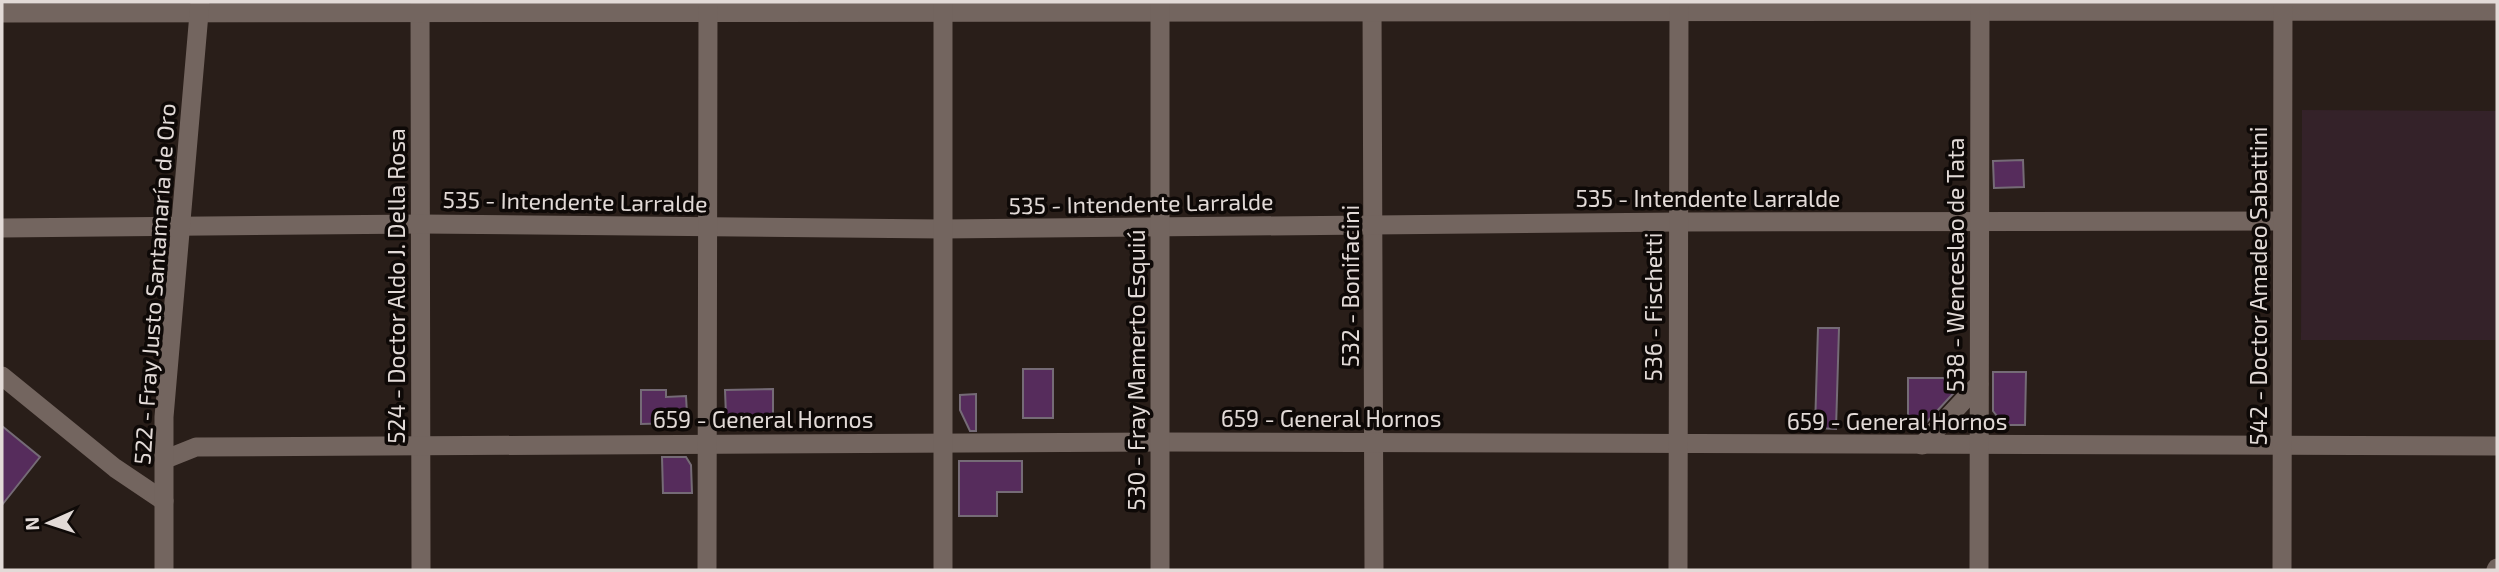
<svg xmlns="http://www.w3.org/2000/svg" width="2499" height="572" viewBox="0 0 2499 572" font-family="'Exo 2',sans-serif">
<rect width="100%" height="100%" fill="#291e19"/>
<polygon fill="#342229" points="2302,110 2497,111 2497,340 2301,340"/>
<g fill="#562c5c" stroke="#756b76" stroke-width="2">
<polygon points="2023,160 2024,187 1994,188 1993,161"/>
<polygon points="1818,328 1839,328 1836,429 1815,428"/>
<rect x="1023" y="369" width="30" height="49"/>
<polygon points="1993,372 2026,372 2025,425 2004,425 1993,411"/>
<polygon points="1908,378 1962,378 1962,384 1925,424 1908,424"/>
<polygon points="773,389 773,423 733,424 726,416 725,390"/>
<polygon points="641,390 666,390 666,397 686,396 687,414 678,423 641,424"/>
<polygon points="976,394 976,431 970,431 960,410 960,395"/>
<polygon points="2,426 40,457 2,505"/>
<polygon points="662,457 686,457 691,465 692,493 663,493"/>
<polygon points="959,461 1022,461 1022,492 997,492 997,516 959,516"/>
</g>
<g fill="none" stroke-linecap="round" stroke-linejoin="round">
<g stroke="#73655f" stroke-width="19">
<polyline points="1372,2 1374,570"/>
<polyline points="420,3 421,570"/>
<polyline points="2,13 2497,11"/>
<polyline points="2,228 421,224 942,229 1679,222 2281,221"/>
<polyline points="2,376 115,468 164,501"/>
<polyline points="1922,445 1979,384"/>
<polyline points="166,459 196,447 1160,442 2497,446"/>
<polyline points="164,570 164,417 200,2"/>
<polyline points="707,570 708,2"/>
<polyline points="943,570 943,2"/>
<polyline points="1160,570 1160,2"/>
<polyline points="1678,570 1679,2"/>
<polyline points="1979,570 1980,2"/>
<polyline points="2282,570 2283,2"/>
<polyline points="2496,570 2497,568"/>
</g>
</g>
<g text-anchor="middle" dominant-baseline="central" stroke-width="7" stroke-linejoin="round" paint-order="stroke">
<g font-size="23" fill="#e2dad7" stroke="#0e0907">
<text x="1708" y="198">535 - Intendente Larralde</text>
<text transform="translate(575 201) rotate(1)">535 - Intendente Larralde</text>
<text transform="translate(1141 203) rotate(-1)">535 - Intendente Larralde</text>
<text transform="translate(1955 265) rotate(-90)">538 - Wenceslao de Tata</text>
<text transform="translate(154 284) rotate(-86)">522 - Fray Justo Santamaría de Oro</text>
<text transform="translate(396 286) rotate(-90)">524 - Doctor Aldo J. Della Rosa</text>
<text transform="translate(1350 286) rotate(-90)">532 - Bonifacini</text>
<text transform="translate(2258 286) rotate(-90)">542 - Doctor Amadeo Sabattini</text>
<text transform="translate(1653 307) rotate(-90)">536 - Fischetti</text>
<text transform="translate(1136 370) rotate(-90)">530 - Fray Mamerto Esquiú</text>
<text x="1331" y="418">659 - General Hornos</text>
<text x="763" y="419">659 - General Hornos</text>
<text x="1897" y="421">659 - General Hornos</text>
</g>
</g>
<rect width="2499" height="572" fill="none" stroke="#e2dad7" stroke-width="7"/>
<g transform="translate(49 523) rotate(267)" stroke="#0e0907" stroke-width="5" paint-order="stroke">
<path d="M0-5L12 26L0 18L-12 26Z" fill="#e2dad7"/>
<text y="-10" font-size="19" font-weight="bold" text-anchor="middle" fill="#e2dad7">N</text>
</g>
</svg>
